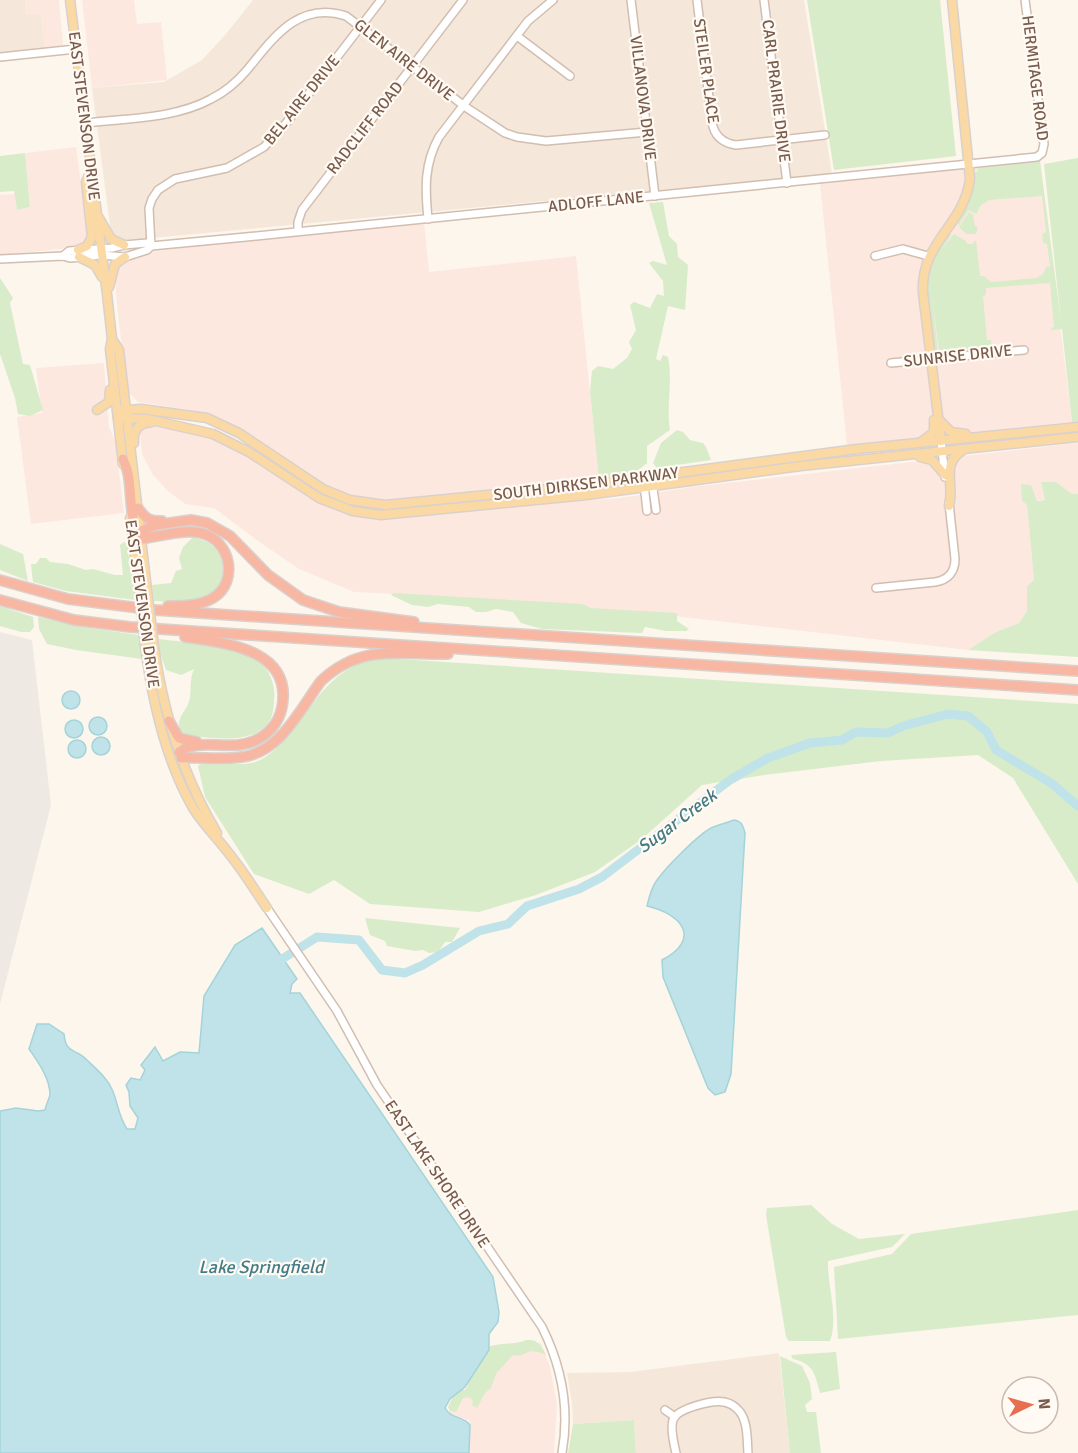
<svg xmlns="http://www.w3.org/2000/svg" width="1078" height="1453" viewBox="0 0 1078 1453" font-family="Signika,sans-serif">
<rect width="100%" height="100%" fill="#fdf6ec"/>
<g fill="#f5e8da">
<polygon points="0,0 25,0 26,15 41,14 45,48 0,52"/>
<polygon points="253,0 804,0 832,174 142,239 119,240 111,233 92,88 164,82 202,60 225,35"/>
<polygon points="779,1353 790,1453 636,1453 634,1420 573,1424 572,1403 567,1373 630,1372"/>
</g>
<g fill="#fde8e0">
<polygon points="25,0 59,0 63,45 45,48 41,15 26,15"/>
<polygon points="82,0 134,0 137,24 161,22 167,80 92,88"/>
<polygon points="76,147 88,236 87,242 82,245 69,248 0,255 0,195 15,194 17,210 30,207 25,153"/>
<polygon points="1040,161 1072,422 847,445 820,183"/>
<polygon points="424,222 429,272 576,256 599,480 388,502 354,497 329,488 229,423 190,410 138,402 129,393 126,385 117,304 115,276 116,270 121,263 157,250"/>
<polygon points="104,363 109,427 115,440 124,513 31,524 17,417 42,413 36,368"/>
<polygon points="148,426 181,430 210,437 246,455 309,498 342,512 371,518 396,519 490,508 620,498 692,487 1078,443 1078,494 1072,494 1056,482 1041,482 1045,500 1022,501 1027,505 1034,580 1027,586 1027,611 1019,623 996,632 968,650 674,616 456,597 354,592 299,569 258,541 214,508 185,504 169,492 153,475 142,454 140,432"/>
<polygon points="541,1343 550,1367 557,1404 554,1453 470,1453 470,1421 450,1413 449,1408 450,1403 463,1392 491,1349"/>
</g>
<polygon fill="#efe9e4" points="0,632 32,640 51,805 0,1004"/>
<g fill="#d8ecc9">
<polygon points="807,0 940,0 956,156 834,170"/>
<polygon points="25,153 30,207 17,210 14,191 0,192 0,156"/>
<path d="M1078,158V422H1072L1062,329L1052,330L1051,328L1054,327L1050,283L986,288V295L983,296L987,340H991L992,346L939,351L932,295L938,353L934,347C930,314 919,275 939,247C943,241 946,236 952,234L942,249L954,234L966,241L967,244H972L976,240L980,276H984L991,282L1037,278L1043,274L1046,267H1050L1047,244L1043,243L1042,234L1046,232L1042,196L989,200L980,206L977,213H973L969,210L958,226V223L970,198L974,172H978V168L1040,161L1061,321L1044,164Z"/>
<path d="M663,202L669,236L677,244L678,257L688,265L685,310L668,306L656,359L660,361L663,355L668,357C673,382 666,406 670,430L647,446V463L636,472L613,475L608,479L599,480L590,391L592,371L598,366L613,369L627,358L632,349L629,342L636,330L630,305L634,302L650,308L657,294L664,296L663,281L649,263L653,261L667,265L649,203Z"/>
<polygon points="969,212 973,215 975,226 978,227 976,234 966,234 959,227"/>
<polygon points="0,278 13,298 10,303 23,364 30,365 43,410 30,416 18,414 15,398 0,354"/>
<polygon points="677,430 683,432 690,440 703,443 706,447 711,460 657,468 653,463 661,443"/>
<polygon points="1041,482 1056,482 1072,494 1078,494 1078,657 968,650 996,632 1019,623 1027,611 1027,586 1034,580 1027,505 1022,501 1021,484 1031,485 1037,501 1045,500"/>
<path d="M192,538C222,538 235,577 209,595C195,605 170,602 154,601L152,585L171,583L176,571L182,569L179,558L183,547Z"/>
<polygon points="124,542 127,544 135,600 66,591 33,582 31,564 36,564 40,558 46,558 50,562 68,564 86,570 93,569 115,575 123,575 120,545"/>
<polygon points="0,544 23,554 28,581 0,570"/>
<polygon points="393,593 583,604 591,608 677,613 677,621 689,629 686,631 666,631 645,627 642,633 542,629 521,623 513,612 496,609 486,612 476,612 469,607 438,604 428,607 412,605 391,595"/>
<polygon points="0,606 33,617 34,627 30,632 21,632 0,626"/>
<polygon points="38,617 89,628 139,635 142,659 76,650 47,644 39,629"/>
<path d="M159,639C192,644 237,642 264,666C271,673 276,690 274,700C274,706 273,713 271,718C258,743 223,739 200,737C194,737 183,736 180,729C176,719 185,712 188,704C193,694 188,682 194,669L181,675L166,670L160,653Z"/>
<path d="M384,658L1078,704V884L1013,778L978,755L881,761L764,775L702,785L642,839L595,872L536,895L479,912L370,904L334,880L309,894L254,874L205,797L198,766C206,757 242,770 260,760C269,756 275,749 281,743C314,708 330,663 384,658Z"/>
<polygon points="365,918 460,928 452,942 445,942 438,952 429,953 423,950 415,951 387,946 385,941 370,935"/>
<path d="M811,1205L832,1224L859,1239L905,1234L892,1247L828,1261C827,1286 839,1316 830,1341H789L786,1337L766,1215L767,1208Z"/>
<polygon points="1078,1210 1078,1315 838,1339 834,1267 892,1254 911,1234"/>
<path d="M526,1340C538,1339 541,1345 546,1355C523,1345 529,1358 513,1355L496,1374L491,1388L485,1393L477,1408L472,1405L473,1401L469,1397L463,1398L456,1412L450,1411L448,1407L457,1388L465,1390L468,1387L467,1381L486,1348C500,1341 512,1346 526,1340Z"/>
<path d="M836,1352L840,1389L820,1393C815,1374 814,1364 793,1359L791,1355Z"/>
<polygon points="780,1356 802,1366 810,1383 812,1399 805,1405 807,1412 816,1412 821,1453 790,1453"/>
<polygon points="634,1420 636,1453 568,1453 573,1424"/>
</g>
<g fill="#bfe3e8" stroke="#a5d3da" stroke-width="1.5">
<circle cx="71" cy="700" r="9"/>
<circle cx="98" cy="726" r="9"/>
<circle cx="74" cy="729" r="9"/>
<circle cx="101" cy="746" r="9"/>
<circle cx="77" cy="749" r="9"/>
<path d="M734,820C742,821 743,826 745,833L731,1074L725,1092L715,1095L708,1088L663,977L662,960C702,939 682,914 647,906C649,897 651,888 657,880C667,866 697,836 711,828C718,825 726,823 734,820Z"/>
<path d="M262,928L297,979L292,984L290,993H300L493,1277L499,1312L498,1322L489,1334V1350L465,1387L450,1399L445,1408C451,1419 464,1416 470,1425L469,1453H0V1111L16,1108L38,1111L45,1110C46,1105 49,1099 50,1095C50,1078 38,1062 29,1049L37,1024H49L64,1034C66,1055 76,1048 87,1060C93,1066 99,1071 104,1077C118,1092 116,1113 127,1129H135L138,1118L130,1106L129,1092L126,1085L131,1078L140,1080L145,1070L141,1065L155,1047L163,1061L180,1052L199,1053L204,996L235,945Z"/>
</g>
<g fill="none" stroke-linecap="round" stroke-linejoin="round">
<polyline stroke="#bfe3e8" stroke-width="9" points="279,961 317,937 359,940 382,970 405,973 423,965 479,931 508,924 527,906 579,889 602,877 730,780 768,758 810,743 842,740 856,732 888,733 903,726 948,714 968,716 987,732 996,750 1051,783 1078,806"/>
<defs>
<g id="minor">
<polyline points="631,0 655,196"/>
<path d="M697,0L712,122C714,135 722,143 736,145L825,135"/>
<polyline points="764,0 787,183"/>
<polyline points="517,36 570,76"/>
<polyline points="0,57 76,49"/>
<path d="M86,123C128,118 174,119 211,99C225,92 237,82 247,70C272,40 298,0 346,16L467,108L505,133L517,137L546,141L647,132"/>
<path d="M428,219C425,188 424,164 439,137L528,21L553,0"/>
<polyline points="298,231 298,222 302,210 463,0"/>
<polyline points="151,246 149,208 152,199 158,190 175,179 227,168 264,147 287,122 381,0"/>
<polyline points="63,256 69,251 112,248 124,245 147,243 151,246 246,237 1037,157 1042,153 1044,144 1025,0"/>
<polyline points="875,256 903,249 928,256"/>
<polyline points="0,259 63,256 70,258 101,255 125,257 147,250 151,246"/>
<polyline points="891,363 1024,350"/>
<polyline points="941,441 945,477"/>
<polyline points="652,482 656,510"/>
<polyline points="644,484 647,511"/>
<path d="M876,588L935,582C948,580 955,572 955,559L949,503"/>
<path d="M267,908L337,1011L377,1085L542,1327C562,1367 570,1408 562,1453"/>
<polyline points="665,1410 675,1417"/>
<path d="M676,1453C674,1444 670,1429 673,1420C677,1408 713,1400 724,1402C730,1403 736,1407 740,1412C748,1423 747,1440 748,1453"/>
</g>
<g id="major">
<polyline points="70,0 107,294 112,339 110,349 123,464"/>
<polyline points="99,218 111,239 124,245"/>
<polyline points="78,250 87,246 92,237 86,182 91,170"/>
<polyline points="79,257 95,265 102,277"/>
<polyline points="109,287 115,264 125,257"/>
<polyline points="112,339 119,350 147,590"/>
<polyline points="97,410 109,402 110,390"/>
<polyline points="117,411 141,409 207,418 239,433 323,489 350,500 385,505 579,486 857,449 1078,427"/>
<polyline points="118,418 147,419 213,434 249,452 319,498 353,511 381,515 587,495 801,466 1078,437"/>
<polyline points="939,420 951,432 966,434"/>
<path d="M941,441L923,293C920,242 964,226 970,179L952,0"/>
<polyline points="921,442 934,432 934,420"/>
<path d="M134,443C133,429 139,423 152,422"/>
<polyline points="920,457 932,460 945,475"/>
<path d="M949,506C955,484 940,464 963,450"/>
<polyline points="130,518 139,589"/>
<path d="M145,645C152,700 165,759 193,808C203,824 216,837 227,851C242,869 254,889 267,908"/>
<path d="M154,646C163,712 183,776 217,833"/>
</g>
<g id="highway">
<path d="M123,459C125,464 127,468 128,473C132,490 129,528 142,539C160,536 183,529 201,533C231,540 239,582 213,598C200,606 182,606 168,606"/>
<path d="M138,508C144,517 149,522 162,521"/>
<polyline points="133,548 141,531 156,525 191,520 207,523 230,536 268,575 303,600 339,612 414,622"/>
<polyline points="0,580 68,599 155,610 1078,671"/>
<polyline points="0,600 74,620 130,627 1078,690"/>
<polyline points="169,721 179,738 197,742"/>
<path d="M179,752C201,737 228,752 254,741C268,735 279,723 282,707C293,649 225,643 185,637"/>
<path d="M181,758C201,757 222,760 242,757C281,752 300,709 321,681C361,643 399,655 448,654"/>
</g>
</defs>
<use href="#minor" stroke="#d1beb0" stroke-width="10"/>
<use href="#major" stroke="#dad1cd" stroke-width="11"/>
<use href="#highway" stroke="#dad1cd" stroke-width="12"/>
<use href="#minor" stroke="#fff" stroke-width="7"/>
<use href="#major" stroke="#fbd9a5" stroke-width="8"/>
<use href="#highway" stroke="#f7b7a3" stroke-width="9"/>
<defs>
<g id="major-bridge">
<polyline points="139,589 145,645"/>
<polyline points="147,590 154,646"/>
</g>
</defs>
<use href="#major-bridge" stroke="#dad1cd" stroke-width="11" stroke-linecap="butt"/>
<use href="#major-bridge" stroke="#fbd9a5" stroke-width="8"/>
</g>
<g text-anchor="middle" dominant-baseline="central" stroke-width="4.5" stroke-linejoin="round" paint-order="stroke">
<g font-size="16" fill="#7a5c4d" stroke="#fffaf3">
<text transform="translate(404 60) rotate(38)">GLEN AIRE DRIVE</text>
<text transform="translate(706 71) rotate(82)">STEILER PLACE</text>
<text transform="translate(1035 78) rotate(83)">HERMITAGE ROAD</text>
<text transform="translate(776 91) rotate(83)">CARL PRAIRIE DRIVE</text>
<text transform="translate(643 98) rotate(83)">VILLANOVA DRIVE</text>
<text transform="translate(302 100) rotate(-51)">BEL AIRE DRIVE</text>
<text transform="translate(84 116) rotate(83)">EAST STEVENSON DRIVE</text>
<text transform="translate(365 128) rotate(-52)">RADCLIFF ROAD</text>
<text transform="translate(596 202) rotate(-6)">ADLOFF LANE</text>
<text transform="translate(958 356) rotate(-6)">SUNRISE DRIVE</text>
<text transform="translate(586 484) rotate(-7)">SOUTH DIRKSEN PARKWAY</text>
<text transform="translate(142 604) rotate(82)">EAST STEVENSON DRIVE</text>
<text transform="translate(437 1174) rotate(56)">EAST LAKE SHORE DRIVE</text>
</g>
<g font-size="18" font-style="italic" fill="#437c86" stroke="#fffaf3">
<text transform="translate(677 821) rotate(-37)">Sugar Creek</text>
<text x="261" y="1267">Lake Springfield</text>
</g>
</g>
<g transform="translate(1030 1405) rotate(85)"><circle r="28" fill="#fffaf3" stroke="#cabbb1" stroke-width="1.5"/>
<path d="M0-4.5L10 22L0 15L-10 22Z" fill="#e76f51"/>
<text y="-9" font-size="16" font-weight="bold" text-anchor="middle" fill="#7a5c4d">N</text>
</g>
</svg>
